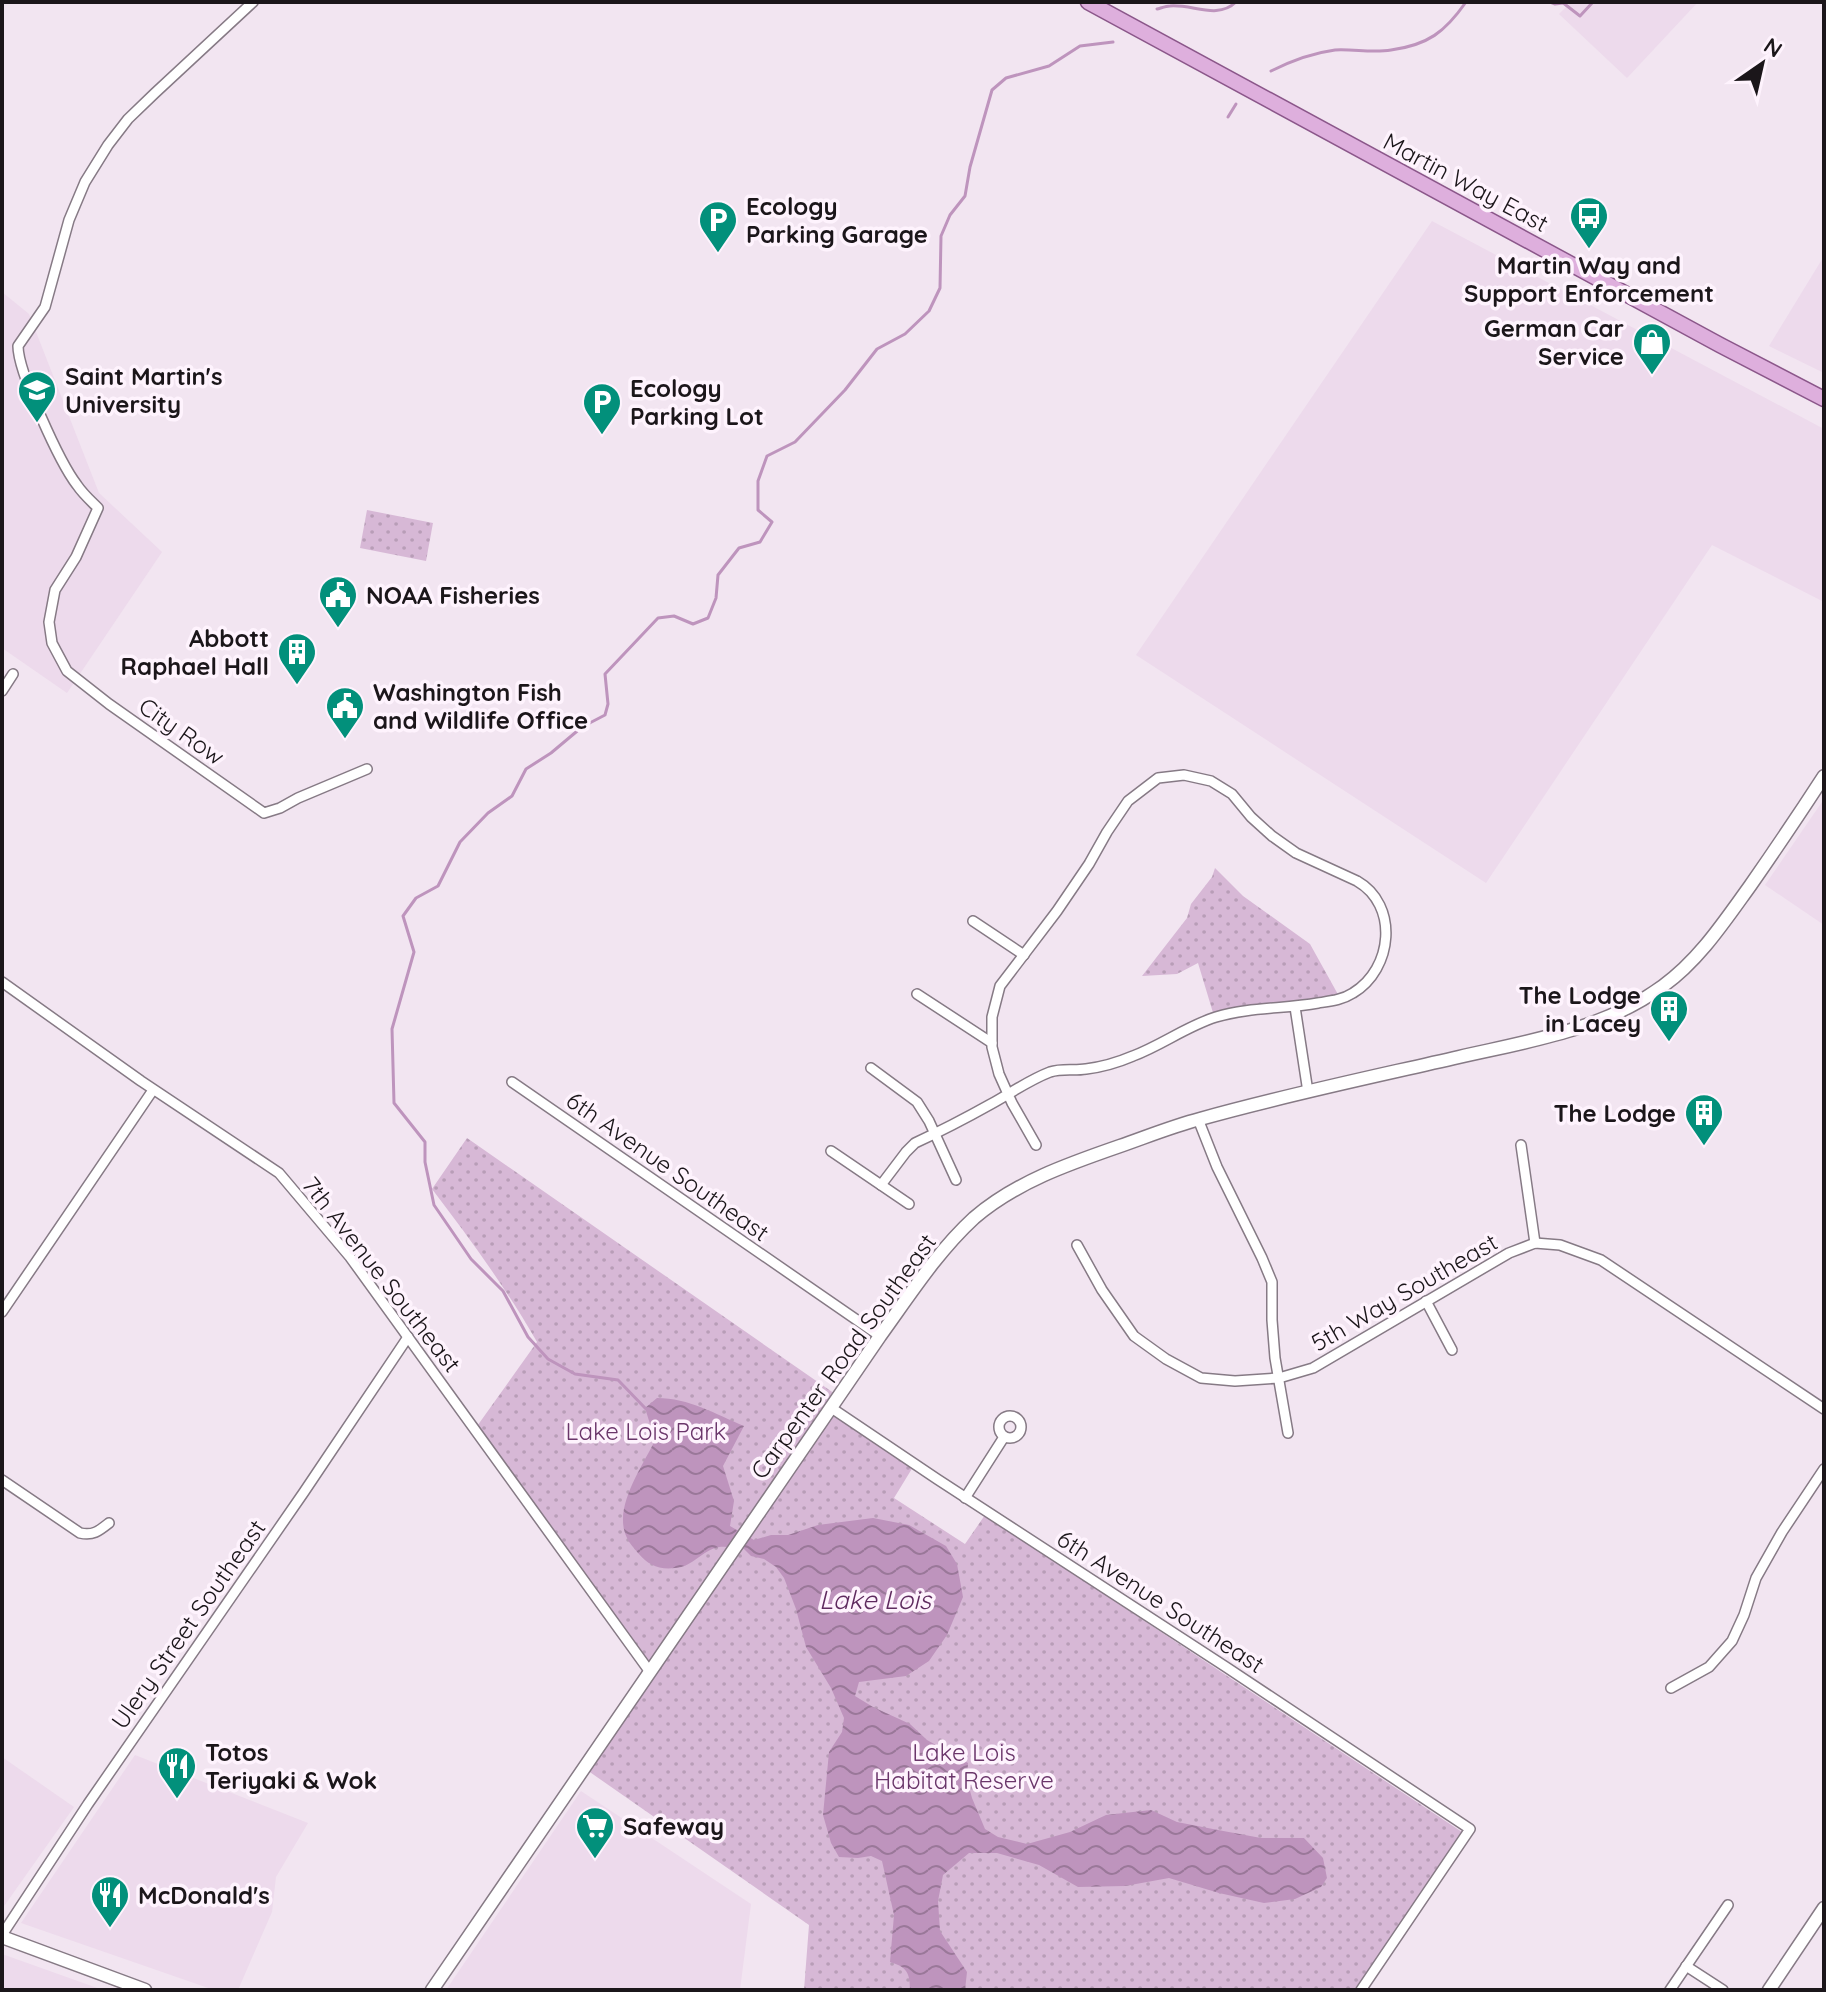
<svg xmlns="http://www.w3.org/2000/svg" width="1826" height="1992" viewBox="0 0 1826 1992" font-family="Quicksand,sans-serif">
<defs>
<pattern id="park-dots" width="8" height="8" patternUnits="userSpaceOnUse" patternTransform="scale(2)"><rect width="8" height="8" fill="#d7b8d6"/><path d="M2 2h.1M6 6h.1" fill="none" stroke="#b89db7" stroke-width="1.8" stroke-linecap="round"/></pattern>
<pattern id="water-waves" width="16" height="10" patternUnits="userSpaceOnUse" patternTransform="scale(2)"><rect width="16" height="10" fill="#be94bd"/><path d="M0 5q4-4 8 0t8 0" fill="none" stroke="#9a7899"/></pattern>
</defs>
<rect width="100%" height="100%" fill="#f2e5f1"/>
<g fill="#eddaec">
<polygon points="1571,2 1698,2 1627,78 1559,14"/>
<polygon points="1432,221 1824,429 1824,602 1712,545 1486,883 1136,655"/>
<polygon points="1824,256 1824,373 1769,346"/>
<polygon points="2,292 29,314 99,493 162,552 67,693 2,648"/>
<polygon points="1824,799 1824,925 1765,885"/>
<polygon points="135,1755 308,1823 276,1877 272,1912 238,1990 214,1990 21,1923"/>
<polygon points="2,1757 74,1807 2,1909"/>
<polygon points="581,1791 751,1904 740,1990 446,1990"/>
<polygon points="2,1954 103,1990 2,1990"/>
</g>
<g fill="url(#park-dots)">
<polygon points="367,510 433,523 426,561 360,548"/>
<polygon points="1215,868 1243,896 1310,944 1340,998 1214,1016 1198,963 1177,974 1142,976 1187,918 1191,904 1212,877"/>
<path d="M467,1138L838,1396L832,1414L913,1467L894,1498L965,1544L985,1515L1462,1832L1358,1990H804L809,1925L584,1768L650,1673L475,1429L537,1342C506,1288 470,1239 432,1189Z"/>
</g>
<path fill="url(#water-waves)" d="M657,1398C689,1398 715,1414 744,1426L723,1466L734,1501L730,1526L754,1540L771,1535H788L818,1525L873,1518L909,1525L946,1546L957,1564L963,1597L947,1635L929,1661L906,1676L859,1682L855,1696L873,1707L910,1724L927,1740L968,1763L967,1780L972,1798L985,1829L998,1837L1027,1844L1070,1832L1106,1815L1151,1810L1177,1822L1218,1830L1261,1838H1304L1323,1858L1327,1878L1321,1887L1295,1899L1264,1903L1219,1893L1169,1878L1125,1886L1078,1887L1039,1865L997,1853H969L943,1875L938,1901L940,1931L967,1972L965,1990H910C910,1973 907,1967 890,1962L894,1915L882,1861L871,1856L858,1858L839,1857L831,1843L823,1815L829,1752L842,1732L844,1718L831,1688L806,1647L796,1609L784,1578L776,1567L764,1559L751,1556L743,1548C736,1548 726,1546 719,1547C702,1550 693,1567 675,1568C659,1570 648,1565 638,1553C634,1548 629,1543 627,1538C612,1508 643,1466 655,1440L645,1408Z"/>
<g fill="none" stroke-linecap="round" stroke-linejoin="round">
<g stroke="#be94bd" stroke-width="3">
<polyline points="1550,2 1555,4 1563,3"/>
<polyline points="1562,2 1580,16 1593,2"/>
<path d="M1157,9C1161,8 1166,6 1170,6C1193,4 1217,20 1236,2"/>
<path d="M1271,71C1291,61 1312,53 1335,50C1354,49 1373,53 1391,50C1428,45 1445,32 1466,2"/>
<polyline points="1228,117 1236,104"/>
<polyline points="646,1409 618,1380 575,1374 548,1359 528,1337 503,1291 471,1259 434,1205 425,1162 425,1142 394,1103 392,1029 414,952 403,916 416,898 438,886 460,842 488,813 512,796 526,769 551,753 582,727 605,715 608,704 605,674 658,618 674,616 693,624 708,618 716,598 718,575 739,548 760,542 772,522 758,510 758,481 767,456 795,442 845,390 877,349 905,334 929,311 940,288 941,236 950,215 965,196 970,167 992,90 1006,78 1049,66 1080,46 1113,42"/>
</g>
<defs>
<g id="street">
<path d="M253,2L155,93L128,119L108,145L85,182L69,220L45,307L18,346C18,372 60,463 77,485C83,494 91,501 98,508L76,557L55,590L49,622L52,643L67,671L109,704L264,813L280,808L298,798L367,769"/>
<polyline points="2,691 13,674"/>
<polyline points="973,921 1024,955"/>
<polyline points="2,982 141,1081 279,1173 350,1257 650,1672"/>
<polyline points="917,994 992,1043"/>
<polyline points="1295,1007 1308,1092"/>
<polyline points="871,1068 917,1102 929,1121 956,1180"/>
<polyline points="512,1082 880,1336"/>
<polyline points="1198,1119 1217,1167 1262,1258 1272,1282 1272,1320 1275,1358 1288,1433"/>
<polyline points="1521,1145 1535,1243"/>
<polyline points="831,1151 909,1204"/>
<path d="M881,1185L906,1152L915,1143C941,1131 966,1118 991,1104C1011,1093 1029,1080 1050,1072C1062,1068 1074,1071 1086,1069C1102,1067 1119,1062 1133,1056C1162,1045 1187,1026 1216,1017C1249,1007 1284,1009 1318,1003C1331,1001 1342,1000 1353,993C1393,969 1399,905 1357,881L1296,853L1272,836L1251,817L1232,794L1211,781L1184,775L1158,778L1128,801L1107,832L1089,864L1057,911L1000,986L992,1017V1047L999,1074L1012,1103L1036,1145"/>
<polyline points="1077,1245 1102,1290 1134,1336 1166,1359 1201,1378 1235,1381 1279,1378 1313,1368 1509,1253 1535,1243 1560,1245 1601,1260 1824,1409"/>
<polyline points="1426,1301 1452,1350"/>
<polyline points="2,1312 153,1090"/>
<polyline points="830,1407 937,1479 1226,1667 1470,1829 1361,1990"/>
<circle cx="1010" cy="1427" r="11"/>
<path d="M2,1480L80,1533C93,1536 99,1531 109,1523"/>
<polyline points="965,1498 1004,1437"/>
<polyline points="1671,1688 1709,1667 1732,1641 1744,1615 1756,1578 1782,1532 1824,1469"/>
<polyline points="2,1935 88,1804 304,1492 408,1337"/>
<polyline points="1686,1966 1723,1990"/>
<polyline points="1670,1990 1728,1905"/>
</g>
<g id="secondary">
<polyline points="2,1937 145,1990"/>
<path d="M432,1990L880,1336C909,1296 937,1252 974,1218C1016,1182 1068,1164 1120,1146C1146,1137 1173,1126 1200,1119C1285,1095 1372,1077 1459,1057C1529,1041 1603,1030 1663,986C1699,960 1724,922 1750,886C1775,850 1800,813 1824,776"/>
<polyline points="1769,1990 1824,1908"/>
</g>
<polyline id="primary" points="1088,2 1720,345 1824,399"/>
</defs>
<use href="#street" stroke="#867a85" stroke-width="12"/>
<use href="#secondary" stroke="#867a85" stroke-width="15"/>
<use href="#primary" stroke="#8b578a" stroke-width="17"/>
<use href="#street" stroke="#fff" stroke-width="9"/>
<use href="#secondary" stroke="#fff" stroke-width="12"/>
<use href="#primary" stroke="#deafdd" stroke-width="14"/>
</g>
<defs>
<symbol id="bus-pin" viewBox="-11 -11 22 30"><path d="M0 17L-7.5 6A9.5 9.5 0 1 1 7.5 6Z" fill="#02907b" stroke="#fef3fd"/><path d="M-5-6H5V4H4V6H2V4H-2V6H-4V4H-5ZM-3.5-4V0h7V-4ZM-3.5 1.2v1.5H-2V1.2ZM2 1.2v1.5H3.5V1.2Z" fill="#fff"/></symbol>
<symbol id="parking-pin" viewBox="-11 -11 22 30"><path d="M0 17L-7.5 6A9.5 9.5 0 1 1 7.5 6Z" fill="#02907b" stroke="#fef3fd"/><path d="M-3.5-5.5H1a3.5 3.5 0 0 1 0 7H-1V5.5H-3.5ZM-1-3.4V-.6H.8a1.4 1.4 0 0 0 0-2.8Z" fill="#fff"/></symbol>
<symbol id="shop-pin" viewBox="-11 -11 22 30"><path d="M0 17L-7.5 6A9.5 9.5 0 1 1 7.5 6Z" fill="#02907b" stroke="#fef3fd"/><path d="M-5-2.5h2.3a2.7 3.5 0 0 1 5.4 0H5L5.5 6h-11ZM-1.5-2.5h3a1.5 2.3 0 0 0-3 0Z" fill="#fff"/></symbol>
<symbol id="university-pin" viewBox="-11 -11 22 30"><path d="M0 17L-7.5 6A9.5 9.5 0 1 1 7.5 6Z" fill="#02907b" stroke="#fef3fd"/><path d="M0-5L7-2L0 1L-7-2ZM-4 1L0 2.5L4 1V4Q0 6-4 4Z" fill="#fff"/></symbol>
<symbol id="civic-pin" viewBox="-11 -11 22 30"><path d="M0 17L-7.5 6A9.5 9.5 0 1 1 7.5 6Z" fill="#02907b" stroke="#fef3fd"/><path d="M-.6-6.5H3V-4.5H.6V-3L4-1V1h2V6H-6V1h2V-1L-.6-3ZM-1.2 2.5V6h2.4V2.5Z" fill="#fff"/></symbol>
<symbol id="building-pin" viewBox="-11 -11 22 30"><path d="M0 17L-7.5 6A9.5 9.5 0 1 1 7.5 6Z" fill="#02907b" stroke="#fef3fd"/><path d="M-4-6H4V6H1V3H-1V6H-4ZM-2.5-4.3h1.7v1.8h-1.7ZM.8-4.3h1.7v1.8H.8ZM-2.5-1h1.7V.8h-1.7ZM.8-1h1.7V.8H.8Z" fill="#fff"/></symbol>
<symbol id="restaurant-pin" viewBox="-11 -11 22 30"><path d="M0 17L-7.5 6A9.5 9.5 0 1 1 7.5 6Z" fill="#02907b" stroke="#fef3fd"/><path d="M-5-6h1v4h1v-4h1v4h1v-4h1v5L-1.5 .5V6h-2V.5L-5-1ZM5-6V6H3V1.5H1.5Q1.5-4 5-6Z" fill="#fff"/></symbol>
<symbol id="supermarket-pin" viewBox="-11 -11 22 30"><path d="M0 17L-7.5 6A9.5 9.5 0 1 1 7.5 6Z" fill="#02907b" stroke="#fef3fd"/><path d="M-6-5.5h2.5l.6 2H6L4.5 2H-2.5L-4.4-4H-6ZM-1.5 3.2a1.3 1.3 0 1 0 .1 0ZM3 3.2a1.3 1.3 0 1 0 .1 0Z" fill="#fff"/></symbol>
</defs>
<g fill-rule="evenodd">
<use href="#bus-pin" x="1567" y="194" width="44" height="60"/>
<use href="#parking-pin" x="696" y="198" width="44" height="60"/>
<use href="#shop-pin" x="1630" y="320" width="44" height="60"/>
<use href="#university-pin" x="15" y="368" width="44" height="60"/>
<use href="#parking-pin" x="580" y="380" width="44" height="60"/>
<use href="#civic-pin" x="316" y="573" width="44" height="60"/>
<use href="#building-pin" x="275" y="630" width="44" height="60"/>
<use href="#civic-pin" x="323" y="684" width="44" height="60"/>
<use href="#building-pin" x="1647" y="987" width="44" height="60"/>
<use href="#building-pin" x="1682" y="1091" width="44" height="60"/>
<use href="#restaurant-pin" x="155" y="1744" width="44" height="60"/>
<use href="#supermarket-pin" x="573" y="1804" width="44" height="60"/>
<use href="#restaurant-pin" x="88" y="1873" width="44" height="60"/>
</g>
<g text-anchor="middle" dominant-baseline="central" stroke-width="7" stroke-linejoin="round" paint-order="stroke">
<g font-size="24" fill="#1b161a" stroke="#fef3fd">
<text transform="translate(1466 182) rotate(28)">Martin Way East</text>
<text transform="translate(182 731) rotate(35)">City Row</text>
<text transform="translate(668 1166) rotate(35)">6th Avenue Southeast</text>
<text transform="translate(382 1274) rotate(52)">7th Avenue Southeast</text>
<text transform="translate(1404 1292) rotate(-30)">5th Way Southeast</text>
<text transform="translate(843 1356) rotate(-54)">Carpenter Road Southeast</text>
<text transform="translate(1161 1601) rotate(33)">6th Avenue Southeast</text>
<text transform="translate(188 1624) rotate(-55)">Ulery Street Southeast</text>
</g>
<g font-size="24" font-weight="bold" fill="#1b161a" stroke="#fef3fd" text-anchor="start">
<text x="746" y="206">Ecology<tspan x="746" dy="28">Parking Garage</tspan></text>
<text x="1589" y="265" text-anchor="middle">Martin Way and<tspan x="1589" dy="28">Support Enforcement</tspan></text>
<text x="1624" y="328" text-anchor="end">German Car<tspan x="1624" dy="28">Service</tspan></text>
<text x="65" y="376">Saint Martin's<tspan x="65" dy="28">University</tspan></text>
<text x="630" y="388">Ecology<tspan x="630" dy="28">Parking Lot</tspan></text>
<text x="366" y="595">NOAA Fisheries</text>
<text x="269" y="638" text-anchor="end">Abbott<tspan x="269" dy="28">Raphael Hall</tspan></text>
<text x="373" y="692">Washington Fish<tspan x="373" dy="28">and Wildlife Office</tspan></text>
<text x="1641" y="995" text-anchor="end">The Lodge<tspan x="1641" dy="28">in Lacey</tspan></text>
<text x="1676" y="1113" text-anchor="end">The Lodge</text>
<text x="205" y="1752">Totos<tspan x="205" dy="28">Teriyaki &amp; Wok</tspan></text>
<text x="623" y="1826">Safeway</text>
<text x="138" y="1895">McDonald's</text>
</g>
<g font-size="24" fill="#6a356a" stroke="#fef3fd">
<text x="646" y="1431">Lake Lois Park</text>
<text x="964" y="1752">Lake Lois<tspan x="964" dy="28">Habitat Reserve</tspan></text>
</g>
<g font-size="26" font-style="italic" fill="#5f2b5f" stroke="#fef3fd">
<text x="875" y="1599">Lake Lois</text>
</g>
</g>
<rect width="1826" height="1992" fill="none" stroke="#1b161a" stroke-width="8"/>
<g transform="translate(1762 64) rotate(34)" stroke="#fef3fd" stroke-width="6" paint-order="stroke">
<path d="M0-6L14 30L0 20L-14 30Z" fill="#1b161a"/>
<text y="-12" font-size="22" font-weight="bold" text-anchor="middle" fill="#1b161a">N</text>
</g>
</svg>
